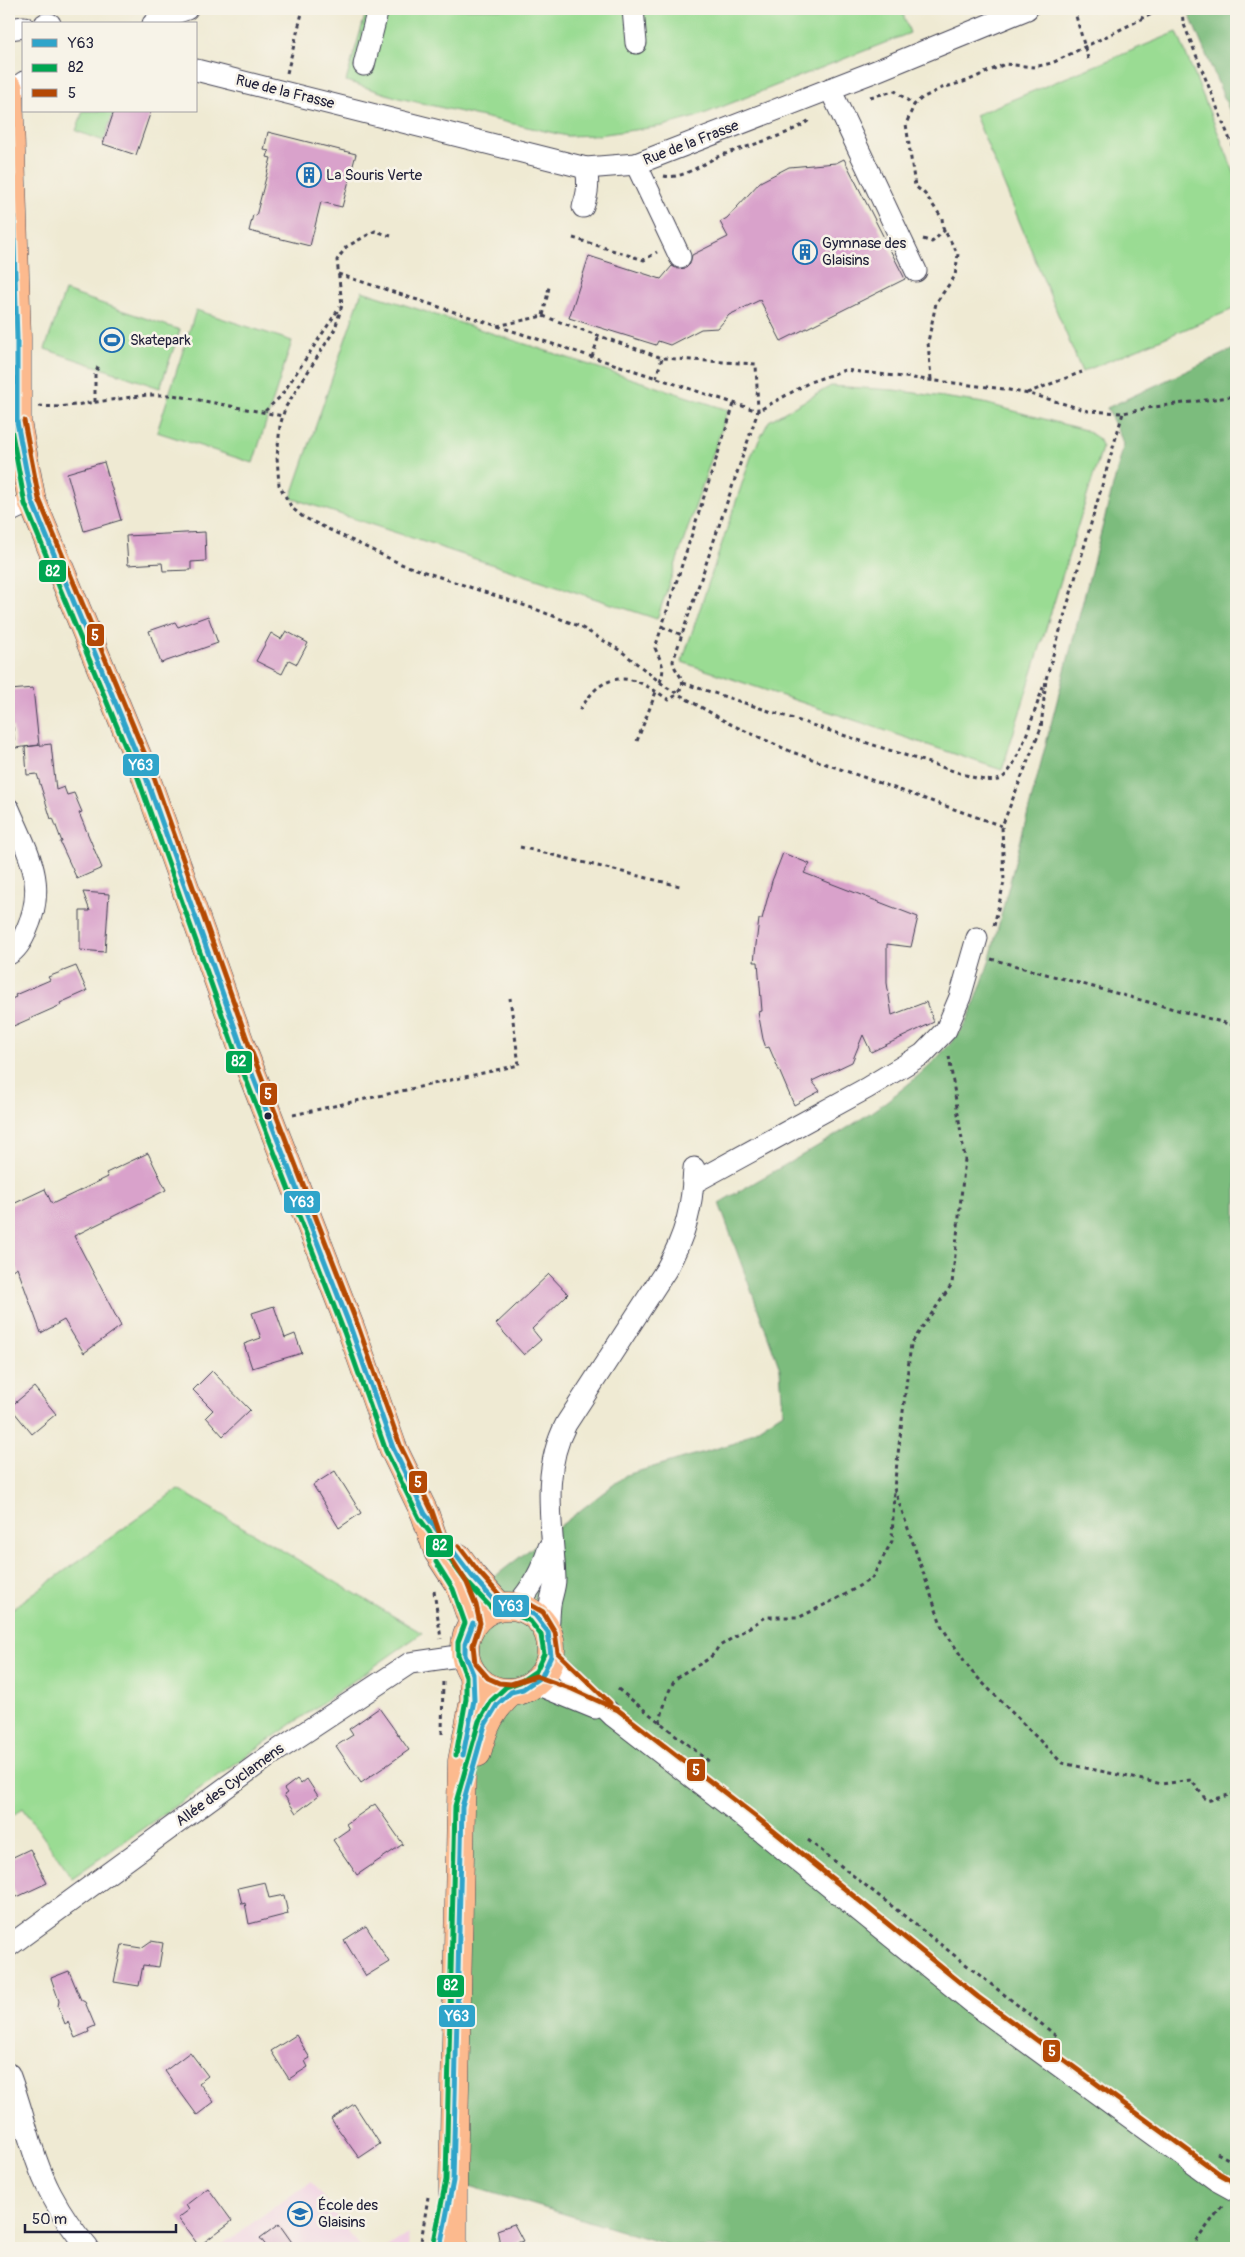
<svg xmlns="http://www.w3.org/2000/svg" width="1245" height="2257" viewBox="0 0 1245 2257" font-family="Pangolin,sans-serif">
<rect width="100%" height="100%" fill="#f7f3e8"/>
<filter id="ink" filterUnits="userSpaceOnUse"><feTurbulence type="fractalNoise" baseFrequency=".02" numOctaves="2"/><feDisplacementMap in="SourceGraphic" scale="10" xChannelSelector="R" yChannelSelector="G"/><feConvolveMatrix kernelMatrix="1 2 1 2 8 2 1 2 1" color-interpolation-filters="sRGB"/></filter>
<filter id="wash" filterUnits="userSpaceOnUse"><feTurbulence type="fractalNoise" baseFrequency=".0096" numOctaves="4" result="noise"/><feDisplacementMap in="SourceGraphic" scale="20" xChannelSelector="R" yChannelSelector="G"/><feGaussianBlur stdDeviation="1.12" result="paint"/><feColorMatrix in="noise" values="0 0 0 0 0 0 0 0 0 0 0 0 0 0 0 0 0 1.4 0 .05"/><feComposite in="paint" operator="in"/></filter>
<g filter="url(#wash)">
<rect width="100%" height="100%" fill="#efead3"/>
<g fill="#f1d0e3">
<polygon points="311,2181 360,2248 217,2248"/>
<polygon points="408,2234 409,2248 385,2248"/>
</g>
<g fill="#9adc93" stroke="#5e7f67">
<polygon points="367,9 901,9 910,33 696,117 663,126 598,135 567,136 399,98 346,81"/>
<polygon points="1177,32 1236,177 1236,308 1082,372 975,115"/>
<polygon points="83,111 114,111 104,141 76,131"/>
<polygon points="65,291 180,330 160,388 45,349"/>
<polygon points="362,291 728,410 657,619 291,498"/>
<polygon points="196,310 292,341 253,463 157,432"/>
<polygon points="831,386 894,390 984,403 1085,430 1098,438 1102,448 1002,770 682,662 752,454 769,421"/>
<polygon points="178,1489 422,1633 72,1878 23,1808 9,1818 9,1611"/>
</g>
<g fill="#7bbc7d" stroke="#4e6f5c">
<polygon points="1187,9 1236,9 1236,126"/>
<path d="M1236,348V2248H673L669,2245L453,2181L467,1598L626,1475L735,1443L783,1412L780,1369L719,1203C801,1154 904,1106 962,1029C971,1017 984,977 989,962L1124,444L1107,408Z"/>
</g>
<g id="blocks">
<g fill="#d9a2cb">
<polygon points="114,111 151,111 136,155 103,144"/>
<polygon points="268,132 356,154 342,207 321,202 310,246 249,231 253,215 256,216 271,158 267,157 269,151 264,150"/>
<polygon points="844,159 905,279 781,341 760,300 729,315 718,328 701,329 670,345 658,341 656,345 569,318 589,256 661,279 672,266 678,269 686,268 690,264 692,255 728,237 720,222 727,218 760,182 789,167 836,163"/>
<polygon points="104,462 121,520 84,531 67,473"/>
<polygon points="205,532 206,561 191,562 191,570 163,571 162,563 128,565 126,536"/>
<polygon points="208,616 218,643 161,663 149,631 175,622 178,627"/>
<polygon points="286,631 308,643 297,664 289,660 282,674 256,661 271,633 281,639"/>
<polygon points="33,688 39,745 15,748 13,727 10,727 10,690"/>
<polygon points="51,744 56,790 64,787 67,795 74,793 82,812 79,813 102,868 77,879 60,842 62,842 53,818 51,819 37,774 27,775 25,747"/>
<polygon points="783,853 810,864 804,873 918,917 911,947 887,944 887,983 892,1015 926,1002 934,1022 871,1052 863,1035 852,1062 812,1081 820,1091 794,1105 769,1047 766,1048 763,1039 758,1012 762,1011 758,962 754,962 759,919 762,919 772,881"/>
<polygon points="83,892 109,894 105,952 80,950 80,911 90,911"/>
<polygon points="76,966 87,991 60,1003 61,1005 9,1028 9,1000 16,997 15,995 50,980 48,977"/>
<polygon points="148,1153 166,1190 74,1236 121,1326 84,1353 64,1320 41,1333 17,1267 9,1272 9,1206 45,1189 52,1204 108,1177 106,1173"/>
<polygon points="549,1274 568,1294 532,1329 541,1340 524,1355 496,1324"/>
<polygon points="274,1306 285,1338 295,1334 302,1353 252,1368 244,1344 261,1338 252,1313"/>
<polygon points="212,1371 250,1410 223,1436 206,1417 213,1410 193,1390"/>
<polygon points="34,1387 56,1414 32,1434 10,1407"/>
<polygon points="335,1471 361,1513 339,1528 313,1485"/>
<polygon points="379,1708 409,1750 361,1783 336,1746 353,1735 349,1729"/>
<polygon points="297,1779 301,1784 307,1779 318,1796 296,1813 284,1795 287,1793 284,1789"/>
<polygon points="375,1804 403,1844 357,1875 333,1840 349,1829 346,1824"/>
<polygon points="30,1849 47,1883 17,1897 9,1879 9,1859"/>
<polygon points="265,1882 269,1898 284,1895 288,1914 249,1924 245,1903 242,1904 238,1888"/>
<polygon points="366,1926 389,1962 366,1976 344,1940"/>
<polygon points="151,1941 163,1943 159,1967 143,1965 139,1986 114,1982 122,1945 141,1948"/>
<polygon points="69,1971 81,2000 85,2002 95,2026 88,2029 89,2032 75,2038 68,2022 65,2024 58,2006 59,2001 51,1978"/>
<polygon points="296,2035 310,2058 305,2061 308,2067 289,2079 271,2051"/>
<polygon points="190,2052 208,2076 199,2083 214,2102 197,2115 165,2071"/>
<polygon points="354,2104 380,2144 359,2158 331,2119"/>
<polygon points="208,2188 232,2221 199,2246 178,2218 189,2210 186,2205"/>
<polygon points="279,2224 296,2248 268,2248 260,2238"/>
<polygon points="514,2224 523,2241 501,2248 497,2230"/>
</g>
</g>
</g>
<g filter="url(#ink)">
<use href="#blocks" fill-opacity="0" stroke="#414052" stroke-width="1"/>
<g fill="none" stroke-linecap="round" stroke-linejoin="round">
<defs>
<g id="minor">
<polyline points="633,9 636,43"/>
<polyline points="45,24 50,24"/>
<polyline points="153,24 161,18 187,9"/>
<polyline points="9,29 24,27"/>
<polyline points="364,65 378,9"/>
<polyline points="196,70 586,168 636,164 876,71 1027,9"/>
<polyline points="830,89 916,271"/>
<polyline points="10,93 24,82"/>
<polyline points="636,164 680,257"/>
<path d="M583,207C588,193 589,183 586,168"/>
<polyline points="9,512 32,501"/>
<path d="M9,809C27,852 48,882 27,929C23,939 18,949 9,954"/>
<polyline points="693,1183 867,1088 923,1054 946,1030 960,997 977,938"/>
<path d="M516,1606C532,1588 542,1571 549,1547"/>
<path d="M548,1632C549,1623 549,1614 550,1605C551,1597 555,1588 555,1579C553,1525 540,1474 566,1424L666,1270C686,1234 692,1209 694,1168"/>
<polyline points="551,1656 613,1716 750,1822 973,2003 1216,2180 1236,2191"/>
<polyline points="534,1683 595,1708"/>
<polyline points="9,1946 269,1756 410,1663 465,1655"/>
<path d="M9,2074C24,2113 31,2156 51,2194C61,2213 74,2232 88,2248"/>
</g>
<g id="major">
<polyline points="9,89 17,338 17,422 32,501 144,772 242,1048 351,1329 393,1448 425,1514 438,1552 460,1586 473,1623"/>
<polyline points="458,1557 472,1576 499,1606"/>
<circle cx="508" cy="1649" r="43"/>
<path d="M477,1753C484,1726 490,1711 511,1692"/>
<polyline points="453,2248 453,2181 462,1761 474,1700 473,1674"/>
</g>
</defs>
<use href="#minor" stroke="#414052" stroke-width="23"/>
<use href="#major" stroke="#414052" stroke-width="29"/>
<g stroke="#414052" stroke-width="3" stroke-dasharray="4 4" stroke-linecap="butt">
<polyline points="1074,9 1089,62"/>
<polyline points="1182,9 1183,22 1236,155"/>
<polyline points="1141,20 1146,9"/>
<polyline points="287,73 303,9"/>
<polyline points="870,97 895,91 914,105"/>
<path d="M664,176C681,180 702,164 717,157C739,148 796,134 810,119"/>
<polyline points="391,236 375,231 346,247 337,260 342,305 335,329 285,408 280,426 277,457 279,485 292,508 303,517 401,564 535,609 579,626 621,651 666,687 730,724 792,752 1002,826 1041,728 1046,679"/>
<polyline points="573,238 644,260 657,252"/>
<polyline points="923,239 932,242 945,230"/>
<path d="M338,274L758,411L673,661C674,674 689,678 679,691C676,695 674,697 669,700C648,686 625,669 600,686C592,691 585,703 579,710"/>
<polyline points="543,316 662,358 756,364 758,411 810,382 845,370 1004,389 1038,396 1088,411 1123,413 1154,407 1236,396"/>
<polyline points="497,326 543,316 549,287"/>
<polyline points="592,357 599,336"/>
<polyline points="656,378 662,358"/>
<polyline points="931,379 928,342 936,303 955,276 958,254 943,228 942,218 925,194 915,186 906,124 914,105 922,98 942,88 967,81 1005,64 1034,67 1052,63 1162,9"/>
<polyline points="1027,393 1082,372"/>
<polyline points="95,402 95,374 99,365"/>
<polyline points="39,406 60,407 147,395 173,395 283,416"/>
<polyline points="265,411 281,396 340,307"/>
<polyline points="662,627 682,635"/>
<polyline points="1046,679 1123,413"/>
<path d="M660,682C666,667 661,662 655,648L734,404"/>
<path d="M683,683L972,777C980,779 995,783 1002,778C1019,767 1036,705 1044,685"/>
<polyline points="637,741 656,692"/>
<polyline points="520,847 680,886"/>
<polyline points="994,926 1004,882 1002,826"/>
<polyline points="991,959 1236,1026"/>
<polyline points="949,1056 965,1159 952,1284 911,1344 894,1488 942,1627 971,1671 1062,1763 1162,1784 1191,1780 1207,1801 1236,1793"/>
<polyline points="293,1115 519,1065 510,998"/>
<polyline points="434,1591 441,1639"/>
<polyline points="618,1689 711,1763"/>
<path d="M660,1723C662,1712 669,1685 677,1678C690,1666 710,1664 718,1647L766,1617H800L846,1594L872,1578L892,1541L894,1491"/>
<polyline points="442,1734 443,1678"/>
<polyline points="808,1840 1058,2037"/>
<polyline points="1217,2153 1236,2163"/>
<polyline points="420,2248 428,2197"/>
<polyline points="1191,2248 1222,2206"/>
</g>
<use href="#minor" stroke="#fff" stroke-width="21"/>
<use href="#major" stroke="#fcba8e" stroke-width="28"/>
<defs>
<g id="bus-1">
<polyline points="9,89 17,338 17,422 32,501 144,772 242,1048 351,1329 393,1448 425,1514 472,1576 499,1606 516,1606 535,1615 548,1632 551,1656 542,1676 523,1689 511,1692 497,1705 485,1725 462,1807 453,2181 440,2248"/>
<polyline points="463,1755 474,1700 473,1674 465,1655 465,1644 473,1623"/>
</g>
<g id="bus-2">
<polyline points="9,315 10,423 25,504 137,775 235,1051 344,1332 386,1451 419,1518 466,1581 495,1612 514,1614 530,1621 541,1635 544,1654 536,1671 520,1682 506,1687 491,1701 479,1721 455,1806 446,2180 433,2247"/>
<polyline points="436,1562 453,1589 465,1623 458,1642 458,1655 466,1676 466,1699 456,1755"/>
</g>
<g id="bus-3">
<polyline points="24,421 39,499 151,769 249,1045 358,1326 400,1445 432,1511 445,1549 467,1583 476,1605 480,1623 473,1645 475,1663 488,1678 499,1683 511,1684 536,1676 572,1689 618,1710 755,1816 978,1997 1220,2174 1236,2183"/>
<polyline points="459,1546 478,1571 502,1598 524,1601 543,1612 555,1632 558,1653 610,1703"/>
</g>
</defs>
<use href="#bus-1" stroke="#f7f3e8" stroke-width="9"/>
<use href="#bus-2" stroke="#f7f3e8" stroke-width="9"/>
<use href="#bus-3" stroke="#f7f3e8" stroke-width="9"/>
<use href="#bus-1" stroke="#2fa4ca" stroke-width="5"/>
<use href="#bus-2" stroke="#00a651" stroke-width="5"/>
<use href="#bus-3" stroke="#b44805" stroke-width="5"/>
</g>
</g>
<defs>
<symbol id="building-ring" viewBox="-11 -11 22 22"><circle r="9.5" fill="#f7f3e8" stroke="#1f6fb2" stroke-width="1.5"/><path d="M-4-6H4V6H1V3H-1V6H-4ZM-2.5-4.3h1.7v1.8h-1.7ZM.8-4.3h1.7v1.8H.8ZM-2.5-1h1.7V.8h-1.7ZM.8-1h1.7V.8H.8Z" fill="#1f6fb2"/></symbol>
<symbol id="stadium-ring" viewBox="-11 -11 22 22"><circle r="9.5" fill="#f7f3e8" stroke="#1f6fb2" stroke-width="1.5"/><path d="M0-5a6.5 5 0 1 0 0 10a6.5 5 0 1 0 0-10ZM-3.5-1.8h7v3.6h-7Z" fill="#1f6fb2"/></symbol>
<symbol id="school-ring" viewBox="-11 -11 22 22"><circle r="9.5" fill="#f7f3e8" stroke="#1f6fb2" stroke-width="1.5"/><path d="M0-5L7-2L0 1L-7-2ZM-4 1L0 2.5L4 1V4Q0 6-4 4Z" fill="#1f6fb2"/></symbol>
</defs>
<g fill-rule="evenodd">
<use href="#building-ring" x="295" y="161" width="28" height="28"/>
<use href="#building-ring" x="791" y="238" width="28" height="28"/>
<use href="#stadium-ring" x="98" y="326" width="28" height="28"/>
<use href="#school-ring" x="286" y="2200" width="28" height="28"/>
</g>
<circle fill="#22223b" stroke="#f7f3e8" stroke-width="2" cx="268" cy="1116" r="4.5"/>
<g text-anchor="middle" dominant-baseline="central" stroke-width="5" stroke-linejoin="round" paint-order="stroke">
<g font-size="15" fill="#22223b" stroke="#f7f3e8">
<text transform="translate(285 92) rotate(14)">Rue de la Frasse</text>
<text transform="translate(691 143) rotate(-21)">Rue de la Frasse</text>
<text transform="translate(230 1785) rotate(-36)">Allée des Cyclamens</text>
</g>
<g font-size="15" fill="#22223b" stroke="#f7f3e8" text-anchor="start">
<text x="326" y="175">La Souris Verte</text>
<text x="822" y="243">Gymnase des<tspan x="822" dy="17">Glaisins</tspan></text>
<text x="130" y="340">Skatepark</text>
<text x="318" y="2205">École des<tspan x="318" dy="17">Glaisins</tspan></text>
</g>
</g>
<g stroke="#f7f3e8" stroke-width="2">
<rect x="38" y="559" width="29" height="24" rx="5" fill="#00a651"/>
<rect x="86" y="623" width="19" height="24" rx="5" fill="#b44805"/>
<rect x="122" y="753" width="38" height="24" rx="5" fill="#2fa4ca"/>
<rect x="225" y="1050" width="28" height="24" rx="5" fill="#00a651"/>
<rect x="259" y="1082" width="19" height="24" rx="5" fill="#b44805"/>
<rect x="283" y="1190" width="38" height="24" rx="5" fill="#2fa4ca"/>
<rect x="408" y="1470" width="20" height="24" rx="5" fill="#b44805"/>
<rect x="425" y="1534" width="29" height="24" rx="5" fill="#00a651"/>
<rect x="492" y="1594" width="38" height="24" rx="5" fill="#2fa4ca"/>
<rect x="686" y="1758" width="20" height="24" rx="5" fill="#b44805"/>
<rect x="436" y="1974" width="29" height="24" rx="5" fill="#00a651"/>
<rect x="438" y="2004" width="38" height="24" rx="5" fill="#2fa4ca"/>
<rect x="1042" y="2039" width="19" height="24" rx="5" fill="#b44805"/>
</g>
<g font-size="14" text-anchor="middle" font-weight="bold" fill="#fff">
<text x="53" y="576">82</text>
<text x="95" y="640">5</text>
<text x="141" y="770">Y63</text>
<text x="239" y="1066">82</text>
<text x="268" y="1099">5</text>
<text x="302" y="1207">Y63</text>
<text x="418" y="1487">5</text>
<text x="440" y="1550">82</text>
<text x="511" y="1611">Y63</text>
<text x="696" y="1775">5</text>
<text x="451" y="1990">82</text>
<text x="457" y="2021">Y63</text>
<text x="1052" y="2056">5</text>
</g>
<rect width="1245" height="2257" fill="none" stroke="#f7f3e8" stroke-width="30"/>
<rect x="22" y="22" width="175" height="90" fill="#f7f3e8" stroke="#a29fa3"/>
<rect x="32" y="39" width="25" height="8" fill="#2fa4ca" stroke="#a29fa3"/>
<text x="68" y="48" font-size="15" fill="#22223b">Y63</text>
<rect x="32" y="64" width="25" height="8" fill="#00a651" stroke="#a29fa3"/>
<text x="68" y="72" font-size="15" fill="#22223b">82</text>
<rect x="32" y="89" width="25" height="8" fill="#b44805" stroke="#a29fa3"/>
<text x="68" y="98" font-size="15" fill="#22223b">5</text>
<path d="M25 2224v8h151v-8" fill="none" stroke="#22223b" stroke-width="2.5"/>
<text x="32" y="2224" font-size="15" fill="#22223b" stroke="#f7f3e8" stroke-width="4" paint-order="stroke">50 m</text>
</svg>
